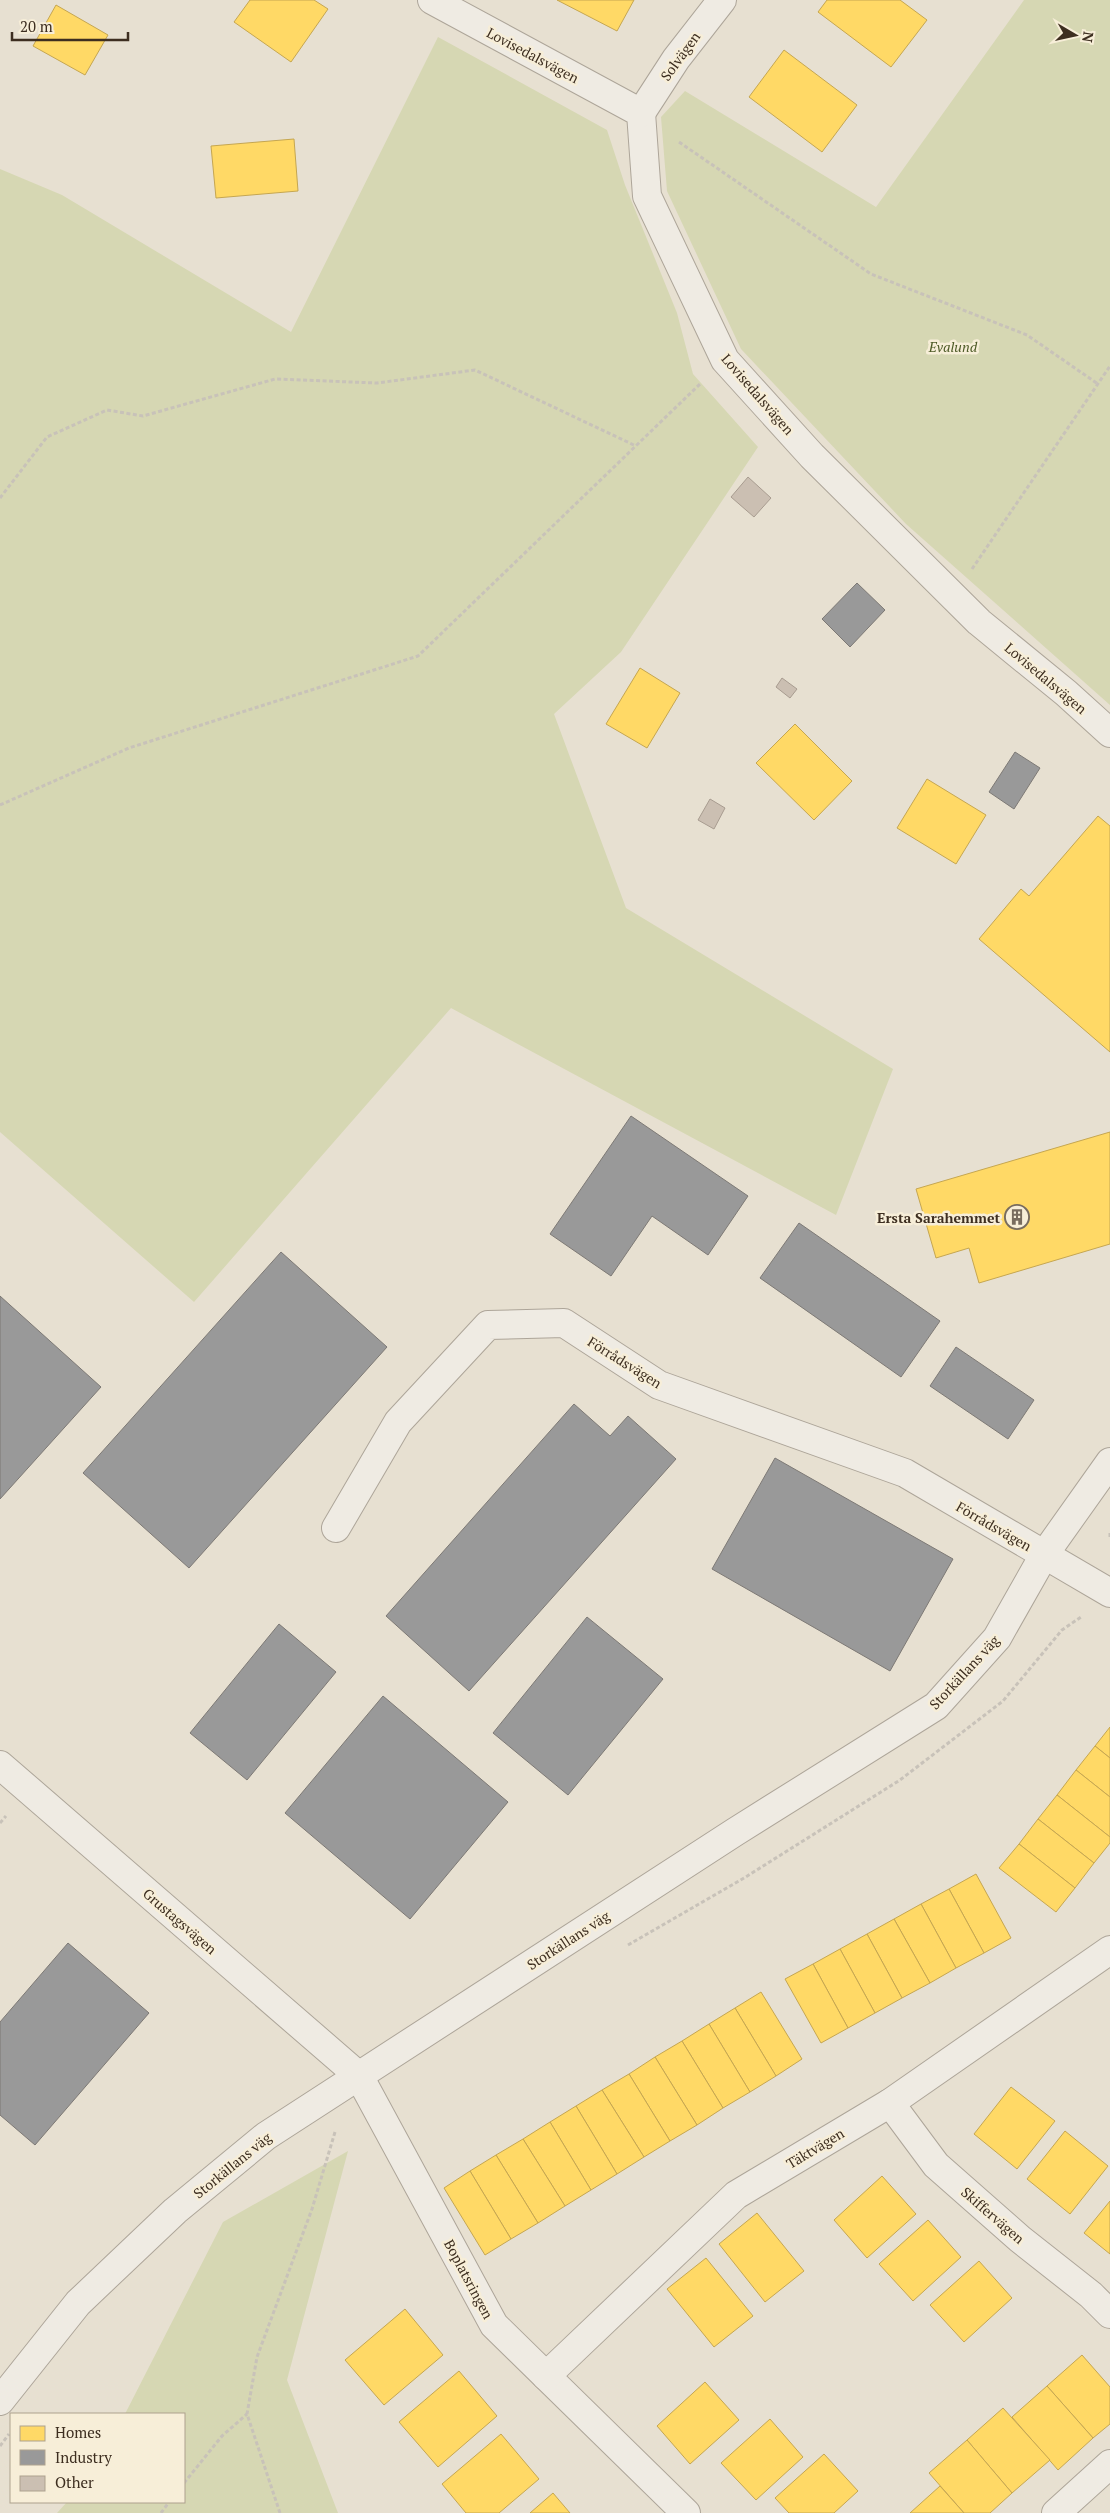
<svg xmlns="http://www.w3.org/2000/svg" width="1110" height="2513" viewBox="0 0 1110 2513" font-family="'PT Serif',serif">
<rect width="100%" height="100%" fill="#e7e0d1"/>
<g fill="#d6d7b3">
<polygon points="1024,0 1110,0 1110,705 906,524 741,349 667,191 661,117 685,91 876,207"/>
<polygon points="438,37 607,130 625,185 677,313 693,374 758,447 621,652 554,714 626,908 893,1069 836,1215 451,1008 194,1302 0,1132 0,169 62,195 291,332"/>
<polygon points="348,2151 287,2380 338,2513 57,2513 67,2502 184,2502 184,2414 125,2414 223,2222"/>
</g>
<g fill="#ffd966" stroke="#c5a651">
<polygon points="250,0 314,0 328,9 291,62 234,22"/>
<polygon points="557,0 634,0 617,31"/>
<polygon points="827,0 900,0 927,20 891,67 818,12"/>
<polygon points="56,5 108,35 85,75 33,46"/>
<polygon points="784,50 857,105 822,152 749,97"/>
<polygon points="294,139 298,191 216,198 211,146"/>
<polygon points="640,668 680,693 647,748 606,724"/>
<polygon points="795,724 852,781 814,820 756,763"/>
<polygon points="927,779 986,815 956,864 897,828"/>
<polygon points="1098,816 1110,826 1110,1052 979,939 1021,889 1029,896"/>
<polygon points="1110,1132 1110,1244 979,1283 969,1248 936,1258 916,1189"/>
<polygon points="1110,1727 1110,1758 1095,1746"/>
<polygon points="1095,1746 1110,1758 1110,1797 1076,1770"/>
<polygon points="1076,1770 1110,1797 1110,1837 1057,1795"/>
<polygon points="1057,1795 1110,1837 1110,1843 1094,1863 1038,1819"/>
<polygon points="1038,1819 1094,1863 1075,1888 1019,1844"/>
<polygon points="1019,1844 1075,1888 1056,1912 999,1868"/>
<polygon points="976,1874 1011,1938 984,1953 949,1889"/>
<polygon points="949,1889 984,1953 956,1968 921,1904"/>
<polygon points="921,1904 956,1968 930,1983 894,1919"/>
<polygon points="894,1919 930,1983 902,1998 867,1934"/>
<polygon points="867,1934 902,1998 875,2013 840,1949"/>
<polygon points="840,1949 875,2013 848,2028 813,1964"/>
<polygon points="813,1964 848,2028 821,2043 785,1979"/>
<polygon points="761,1992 802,2059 776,2076 735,2008"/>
<polygon points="735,2008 776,2076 750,2092 709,2024"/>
<polygon points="709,2024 750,2092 723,2108 682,2041"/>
<polygon points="682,2041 723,2108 697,2125 655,2057"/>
<polygon points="655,2057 697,2125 670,2141 629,2074"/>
<polygon points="629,2074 670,2141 644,2157 602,2090"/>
<polygon points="1011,2087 1055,2121 1017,2169 974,2134"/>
<polygon points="602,2090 644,2157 617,2174 576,2106"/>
<polygon points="576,2106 617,2174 591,2190 550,2122"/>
<polygon points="550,2122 591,2190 565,2206 523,2139"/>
<polygon points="1065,2131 1108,2166 1070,2214 1027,2179"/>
<polygon points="523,2139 565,2206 538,2223 496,2155"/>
<polygon points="496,2155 538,2223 511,2239 470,2171"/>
<polygon points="470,2171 511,2239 485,2255 444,2188"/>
<polygon points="882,2176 916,2214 867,2258 834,2220"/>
<polygon points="1110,2201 1110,2254 1084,2233"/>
<polygon points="757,2213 804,2271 765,2302 719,2244"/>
<polygon points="928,2220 961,2257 913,2301 879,2264"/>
<polygon points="706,2258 753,2316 714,2347 667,2289"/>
<polygon points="979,2261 1012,2298 964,2342 930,2305"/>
<polygon points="405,2309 443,2355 384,2405 345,2360"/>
<polygon points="1082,2355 1110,2387 1110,2424 1093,2438 1047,2386"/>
<polygon points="459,2371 497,2416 438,2467 399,2422"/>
<polygon points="705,2382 739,2420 690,2464 657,2426"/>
<polygon points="1047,2386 1093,2438 1058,2470 1012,2417"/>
<polygon points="1003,2408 1050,2460 1012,2493 967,2440"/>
<polygon points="770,2419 803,2457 756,2500 721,2463"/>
<polygon points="501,2434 539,2479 499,2513 466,2513 442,2484"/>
<polygon points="967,2440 1012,2493 990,2513 964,2513 929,2473"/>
<polygon points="824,2454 858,2491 834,2513 789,2513 775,2498"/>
<polygon points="940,2486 964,2513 910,2513"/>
<polygon points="553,2493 570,2513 530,2513"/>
</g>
<g fill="#999" stroke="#7d7975">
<polygon points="857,583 885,610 850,647 822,619"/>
<polygon points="1015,752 1040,768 1014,809 989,792"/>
<polygon points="631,1116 748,1196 708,1255 652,1216 611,1276 550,1234"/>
<polygon points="799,1223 940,1321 901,1377 760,1278"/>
<polygon points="281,1252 387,1347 189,1568 83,1473"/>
<polygon points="0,1296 101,1387 0,1499"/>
<polygon points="956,1347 1034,1400 1008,1439 930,1386"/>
<polygon points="574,1404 610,1436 628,1416 676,1459 469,1691 386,1616"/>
<polygon points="775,1458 953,1559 890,1671 712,1569"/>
<polygon points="587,1617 663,1679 568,1795 493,1733"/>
<polygon points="279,1624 336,1672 247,1780 190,1733"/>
<polygon points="383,1696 508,1802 410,1919 285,1813"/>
<polygon points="68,1943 149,2013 35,2145 0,2115 0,2022"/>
</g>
<g fill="#cbbfb2" stroke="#a89c90">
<polygon points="748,477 771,498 754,517 731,497"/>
<polygon points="782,678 797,689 790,698 776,687"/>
<polygon points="710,799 725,808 714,829 698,820"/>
</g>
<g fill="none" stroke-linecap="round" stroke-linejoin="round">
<defs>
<g id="minor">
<polyline points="432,0 641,113 647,196 725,360 812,456 979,622 1066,693 1110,733"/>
<polyline points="641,113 676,59 722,0"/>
<polyline points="336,1528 398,1422 488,1325 564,1323 659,1385 905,1473 1110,1593"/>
<polyline points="0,1765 359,2076 494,2325 686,2513"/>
<polyline points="890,2103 936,2165 1020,2239 1091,2295 1110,2314"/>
<polyline points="546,2376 736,2195 890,2103 1110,1950"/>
<polyline points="0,2401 78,2303 175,2211 266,2136 735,1832 936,1706 997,1638 1044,1555 1110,1462"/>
<polyline points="1056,2513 1110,2464"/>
</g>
</defs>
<use href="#minor" stroke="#ada599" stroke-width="30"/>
<g stroke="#c8c2b9" stroke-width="3" stroke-dasharray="4 2.5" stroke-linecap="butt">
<polyline points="679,142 871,274 1027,335 1098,384"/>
<polyline points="0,498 47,437 107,410 143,416 275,379 377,383 475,370 636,446"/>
<polyline points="972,569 1110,366"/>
<polyline points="0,805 129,748 418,656 700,384"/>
<polyline points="1110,1533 1110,1539"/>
<polyline points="0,1823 6,1816"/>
<polyline points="628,1945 744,1878 900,1780 1003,1701 1062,1630 1081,1617"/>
<polyline points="0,2446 9,2434"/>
<polyline points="184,2483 222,2436 247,2414"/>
<polyline points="161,2513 169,2502"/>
<polyline points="280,2513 247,2414 257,2357 312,2209 335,2132"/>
</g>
<use href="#minor" stroke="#efebe3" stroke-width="28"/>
</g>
<defs>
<symbol id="building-ring" viewBox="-11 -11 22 22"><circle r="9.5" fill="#f7eed8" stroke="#786c5e" stroke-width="1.5"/><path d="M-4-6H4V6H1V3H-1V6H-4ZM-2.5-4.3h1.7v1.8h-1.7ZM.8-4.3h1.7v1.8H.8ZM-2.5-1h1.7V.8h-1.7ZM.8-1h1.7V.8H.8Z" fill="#786c5e"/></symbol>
</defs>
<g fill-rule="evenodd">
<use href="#building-ring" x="1003" y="1203" width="28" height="28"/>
</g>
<g text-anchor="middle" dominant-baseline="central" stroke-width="5" stroke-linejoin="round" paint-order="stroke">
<g font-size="14" fill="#3d2e20" stroke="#f7eed8">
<text transform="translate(533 55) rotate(28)">Lovisedalsvägen</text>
<text transform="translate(680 56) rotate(-54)">Solvägen</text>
<text transform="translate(758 394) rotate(49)">Lovisedalsvägen</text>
<text transform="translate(1046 678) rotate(40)">Lovisedalsvägen</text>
<text transform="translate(625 1362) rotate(32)">Förrådsvägen</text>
<text transform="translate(994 1526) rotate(30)">Förrådsvägen</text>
<text transform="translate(964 1672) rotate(-47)">Storkällans väg</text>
<text transform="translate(180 1921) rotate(41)">Grustagsvägen</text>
<text transform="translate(568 1940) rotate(-33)">Storkällans väg</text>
<text transform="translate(815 2148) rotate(-31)">Täktvägen</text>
<text transform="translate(232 2165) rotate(-39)">Storkällans väg</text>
<text transform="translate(993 2215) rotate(41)">Skiffervägen</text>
<text transform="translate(469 2279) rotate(62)">Boplatsringen</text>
</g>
<g font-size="14" font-style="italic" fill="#4d5a26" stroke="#f7eed8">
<text x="953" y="346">Evalund</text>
</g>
<g font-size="14" font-weight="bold" fill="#3d2e20" stroke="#f7eed8" text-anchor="end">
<text x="1000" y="1217">Ersta Sarahemmet</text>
</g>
</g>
<rect x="10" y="2413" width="175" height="90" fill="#f7eed8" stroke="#ada18e"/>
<rect x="20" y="2426" width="25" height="15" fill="#ffd966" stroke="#ada18e"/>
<text x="55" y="2438" font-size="15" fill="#3d2e20">Homes</text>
<rect x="20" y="2450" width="25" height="15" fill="#999999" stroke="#ada18e"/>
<text x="55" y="2463" font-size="15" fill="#3d2e20">Industry</text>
<rect x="20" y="2476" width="25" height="15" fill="#cbbfb2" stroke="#ada18e"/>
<text x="55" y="2488" font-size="15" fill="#3d2e20">Other</text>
<g transform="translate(1075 35) rotate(99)" stroke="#f7eed8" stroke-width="4" paint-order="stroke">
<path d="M0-4L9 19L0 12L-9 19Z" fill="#3d2e20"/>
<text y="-8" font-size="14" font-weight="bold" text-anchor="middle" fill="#3d2e20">N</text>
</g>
<path d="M12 32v8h116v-8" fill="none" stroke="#3d2e20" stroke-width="2.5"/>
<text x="20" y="32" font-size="15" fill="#3d2e20" stroke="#f7eed8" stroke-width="4" paint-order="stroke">20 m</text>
</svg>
